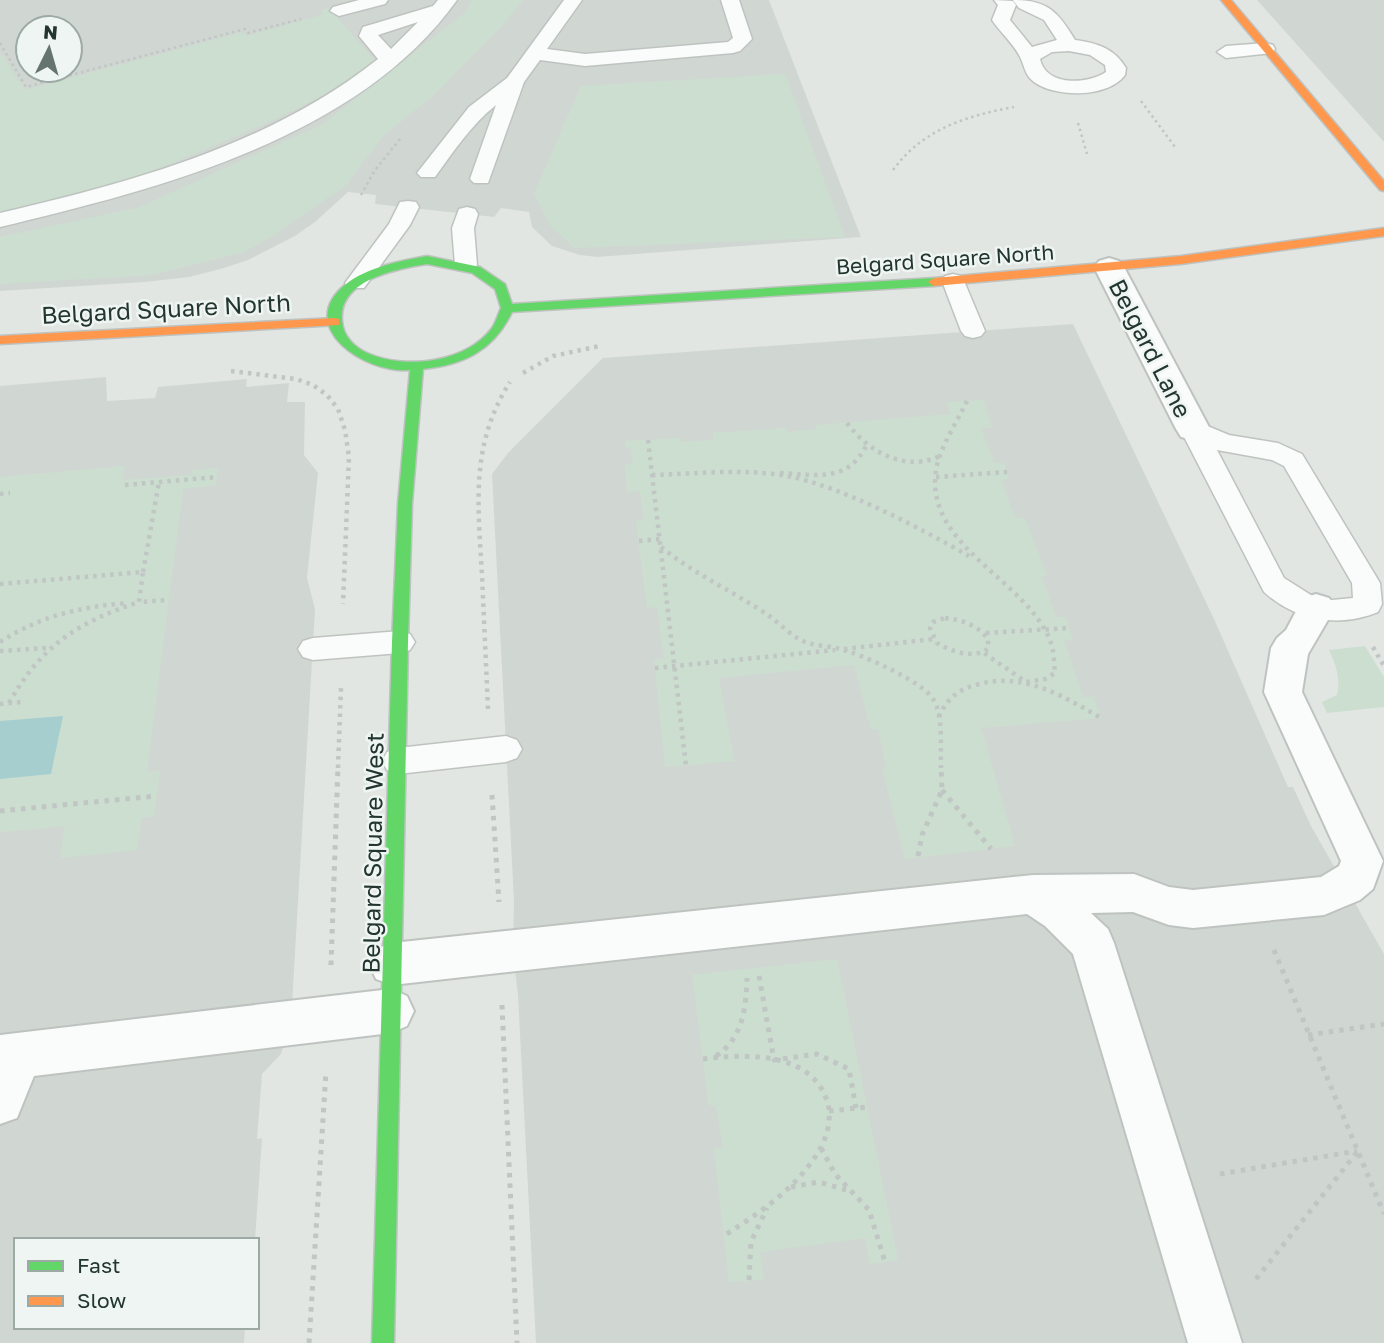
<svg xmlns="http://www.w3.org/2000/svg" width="1384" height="1343" viewBox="0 0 1384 1343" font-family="'Golos Text',sans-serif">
<rect width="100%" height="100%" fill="#e1e6e3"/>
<g fill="#d0d7d3" fill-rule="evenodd">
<path d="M0,0H769L861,237L597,257L580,255L552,246L532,227L529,212L501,208L494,217L375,204L376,195L348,192L315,222L295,236L248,260L224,268L189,277L145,282L0,291ZM28,28H70V70H28Z"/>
<polygon points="1257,0 1384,0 1384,142"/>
<polygon points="1073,324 1214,619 1288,787 1293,787 1311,826 1384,954 1384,1343 536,1343 518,995 513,952 514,902 492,474 508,453 603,358"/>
<polygon points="106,377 107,401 155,398 158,387 247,379 246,387 289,383 287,402 305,402 304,455 318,473 307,578 315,609 291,1022 281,1054 262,1074 257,1139 262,1138 255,1240 16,1240 16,1327 245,1327 244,1343 0,1343 0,386"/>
</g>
<g fill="#ccdecf">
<polygon points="472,0 523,0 498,30 434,95 384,135 345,186 274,235 244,252 151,275 0,284 0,237 137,208 323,124 466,12"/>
<polygon points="329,8 375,61 328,93 269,122 173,163 117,184 0,213 0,52 25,90 243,32 247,36 322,15 322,10"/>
<polygon points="785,74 845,237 574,248 551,226 534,194 581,86"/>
<polygon points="983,400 992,427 981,428 994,463 1004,463 1009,479 1001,480 1015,518 1025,518 1047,576 1041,576 1056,617 1065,617 1073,640 1064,641 1083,697 1093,697 1101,718 981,728 1015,846 905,859 882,768 887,767 878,729 871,729 854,665 719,678 734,761 665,767 654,660 664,658 657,607 647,608 636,521 644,519 640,491 627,492 625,465 633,464 631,448 626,448 625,441 680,438 681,442 714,440 713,433 786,428 788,432 816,429 816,425 951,414 947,402"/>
<polygon points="125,466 122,480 192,475 193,470 218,468 216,485 183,489 147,772 160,771 154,816 141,818 137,850 60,858 65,826 0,832 0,477"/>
<path d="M1365,646L1384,677V707L1327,713L1322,702L1337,695C1341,679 1336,665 1329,650Z"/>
<polygon points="837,959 898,1260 870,1264 865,1238 760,1252 764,1280 729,1282 714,1149 723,1147 716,1106 709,1105 692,975"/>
</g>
<polygon fill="#a6cecf" points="63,716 51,774 0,779 0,721"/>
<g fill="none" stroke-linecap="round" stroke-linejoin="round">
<defs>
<g id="lane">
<polygon points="359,0 388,0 385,4 339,16 330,11 333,7"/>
<path d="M438,0H457C358,139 157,189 0,227V213C132,182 270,145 378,59L359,36L363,27L433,6ZM418,22L391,49L378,35Z"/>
<path d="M564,0H582L547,49L585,54L728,42L733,38L721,0H739L752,39L740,51L733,53L585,66L540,60L524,82L488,183H474L470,179L496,105C471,125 454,151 435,177H421L417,173L469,107L507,78Z"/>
<path d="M994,0L1013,1L1016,5L1010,20L1032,47L1057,40L1044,20L1019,8L1013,0C1048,0 1058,12 1075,40C1097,43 1114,48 1126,68L1125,75C1108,98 1056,98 1034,82C1025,75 1025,68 1021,59C1015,45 1000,32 992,20L998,5ZM1069,51L1090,55L1105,65L1106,72C1086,85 1046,86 1040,59L1052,52Z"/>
<polygon points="1266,43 1273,45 1275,49 1273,53 1226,58 1217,52 1226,46"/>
<polygon points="408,201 416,202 419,207 410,225 364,288 348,288 345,283 389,224 400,202"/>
<polygon points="467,207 475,209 478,214 474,228 477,265 474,270 458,270 455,265 452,228 459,209"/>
<polygon points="953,274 961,276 964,281 985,331 981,336 973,338 965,336 961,331 942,281 945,276"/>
<path d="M1193,420L1229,435L1278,443L1302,454L1380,583L1382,604L1378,612C1339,628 1296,621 1264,592L1180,429L1184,423ZM1217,450L1272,460L1284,466L1352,583L1353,598L1332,600L1314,597L1284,578Z"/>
<polygon points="400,631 410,634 415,642 410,650 400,653 313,660 303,657 298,649 303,641 313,638"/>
<polygon points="506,736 517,740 522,749 517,758 506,762 398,774 387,770 382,761 387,752 398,748"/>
</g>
<g id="street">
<polygon points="1109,258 1119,261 1124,267 1210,429 1205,437 1193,440 1181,437 1176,429 1094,267 1099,261"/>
<polygon points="1316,594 1329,598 1335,608 1308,654 1302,692 1383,861 1373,889 1360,900 1324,915 1193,928 1169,925 1133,912 1091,913 1108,929 1114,943 1242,1343 1188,1343 1073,954 1045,926 1027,914 392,985 376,979 369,964 376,949 392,943 1033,875 1134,874 1169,887 1193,890 1321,877 1339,866 1341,861 1264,692 1271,648 1277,638 1286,630 1303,598"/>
<polygon points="391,989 407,996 414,1011 407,1026 391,1033 34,1076 17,1118 0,1124 0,1035"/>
</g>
<path id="fast" d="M427,256L480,267L505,284L512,304L934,278L940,282L934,286L512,312C494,350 464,365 423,369L412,504L408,642L394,1343H372L392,642L398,504L410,370C366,374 293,327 346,284C368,267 400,261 427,256ZM427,264L472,273L495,289L501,308C498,314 496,322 492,328C466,363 405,370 367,353C354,347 343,336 342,321C338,280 396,269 427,264Z"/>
<g id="slow">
<polygon points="1221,0 1231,0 1384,181 1384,191 1380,190"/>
<polygon points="1384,228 1384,236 1181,264 934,286 928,282 934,278 1181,256"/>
<polygon points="335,318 339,319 339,325 0,344 0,336"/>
</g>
</defs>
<use href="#lane" stroke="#bec3c0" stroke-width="3"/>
<use href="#street" stroke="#bec3c0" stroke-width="4"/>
<use href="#fast" stroke="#bec3c0" stroke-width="3"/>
<use href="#slow" stroke="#bec3c0" stroke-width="3"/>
<g stroke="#bfc6c3" stroke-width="2.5" stroke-dasharray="2.5 3.5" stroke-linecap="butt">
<polyline points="0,43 26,87 245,29 248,33 301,19"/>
<polyline points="1141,101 1175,147"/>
<polyline points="1078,123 1087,154"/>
<path d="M893,170C923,129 966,116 1014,107"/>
<polyline points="361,195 375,170 401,138"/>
</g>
<g stroke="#bfc6c3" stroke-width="4.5" stroke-dasharray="3.5 5" stroke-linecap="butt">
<polyline points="231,371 296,379 313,385 327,395 338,409 345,430 349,457 343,604"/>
<polyline points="523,373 553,356 600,346"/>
<path d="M967,401C957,422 943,442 937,465C919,547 1032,580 1052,646C1054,654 1054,664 1055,673L1045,679L1026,682L984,653"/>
<path d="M847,423C869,453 907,473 942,455"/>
<polyline points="648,440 686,766"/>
<path d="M780,473C816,475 849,483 867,444"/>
<path d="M652,475C696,474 743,468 787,476C841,486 920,528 969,556"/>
<polyline points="936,477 1007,472"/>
<polyline points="125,485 217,477"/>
<polyline points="0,494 10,493"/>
<polyline points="639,541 660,539"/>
<path d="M661,547C693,573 730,590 765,613C779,622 792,638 808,643C818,646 830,646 840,649C861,654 922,681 933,699C944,716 940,749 941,768"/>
<polyline points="143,572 159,482"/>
<polyline points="0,584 143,572 139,602 169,600"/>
<path d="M945,618C963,620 977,625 988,639V649C972,659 952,652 937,643L930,628L933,622Z"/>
<polyline points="986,633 1069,628"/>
<path d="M0,642C40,616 80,607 127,603"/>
<polyline points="1373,647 1384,666"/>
<polyline points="844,649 934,639"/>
<polyline points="0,651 47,648"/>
<polyline points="655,668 835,650"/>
<path d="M9,703C41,646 78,622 139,602"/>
<polyline points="0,704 21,702"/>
<path d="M488,709C486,664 484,619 482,575C478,504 470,445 510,382"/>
<path d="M939,717C947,698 959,689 979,684C1024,672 1063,696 1101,718"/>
<polyline points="338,768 341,687"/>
</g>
<g stroke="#bfc6c3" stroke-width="5" stroke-dasharray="4.5 6" stroke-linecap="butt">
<polyline points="942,790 991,849"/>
<polyline points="492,795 499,902"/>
<polyline points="0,811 157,796"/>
<polyline points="918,856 922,835 942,790 941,766"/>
<polyline points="1274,950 1384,1214"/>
<polyline points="331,965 338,766"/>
<polyline points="759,976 774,1060 817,1054 849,1069 856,1108"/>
<polyline points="502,1005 517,1343"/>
<polyline points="1308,1035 1384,1024"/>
<path d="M716,1056C743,1038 746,1008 747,978"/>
<path d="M703,1059C744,1054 808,1051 826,1098C833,1114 828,1135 820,1149C798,1187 761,1212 725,1235"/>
<polyline points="829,1111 867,1107"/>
<polyline points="821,1148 835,1174 869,1210 885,1262"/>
<polyline points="1220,1174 1357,1151"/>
<polyline points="791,1187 819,1182 846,1190"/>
<polyline points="1256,1279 1358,1151"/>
<polyline points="749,1280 751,1242 767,1208"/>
<polyline points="309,1343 326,1071"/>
</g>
<use href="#lane" fill="#fafbfb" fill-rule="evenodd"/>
<use href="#street" fill="#fafbfb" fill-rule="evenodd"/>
<use href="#fast" fill="#63d668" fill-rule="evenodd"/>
<use href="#slow" fill="#ff974d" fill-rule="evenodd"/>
</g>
<g text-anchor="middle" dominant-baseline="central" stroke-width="5" stroke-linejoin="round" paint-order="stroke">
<g font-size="21" fill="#22362f" stroke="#eff5f2">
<text transform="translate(945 259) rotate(-4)">Belgard Square North</text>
</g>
<g font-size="24" fill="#22362f" stroke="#eff5f2">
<text transform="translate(166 308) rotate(-3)">Belgard Square North</text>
<text transform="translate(1151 348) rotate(63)">Belgard Lane</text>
<text transform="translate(372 853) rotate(-89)">Belgard Square West</text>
</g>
</g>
<rect x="14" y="1238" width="245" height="91" fill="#eff5f2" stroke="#9da9a4" stroke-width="2"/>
<rect x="28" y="1261" width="35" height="10" fill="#63d668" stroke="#9da9a4" stroke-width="2"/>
<text x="77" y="1273" font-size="21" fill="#22362f">Fast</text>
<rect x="28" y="1296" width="35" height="10" fill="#ff974d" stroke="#9da9a4" stroke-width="2"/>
<text x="77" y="1308" font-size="21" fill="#22362f">Slow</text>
<g transform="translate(49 49) rotate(5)"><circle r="33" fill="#eff5f2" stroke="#9da9a4" stroke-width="2"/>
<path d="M0-5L12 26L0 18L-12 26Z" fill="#65746e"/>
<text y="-10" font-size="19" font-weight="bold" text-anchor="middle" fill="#22362f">N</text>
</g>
</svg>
